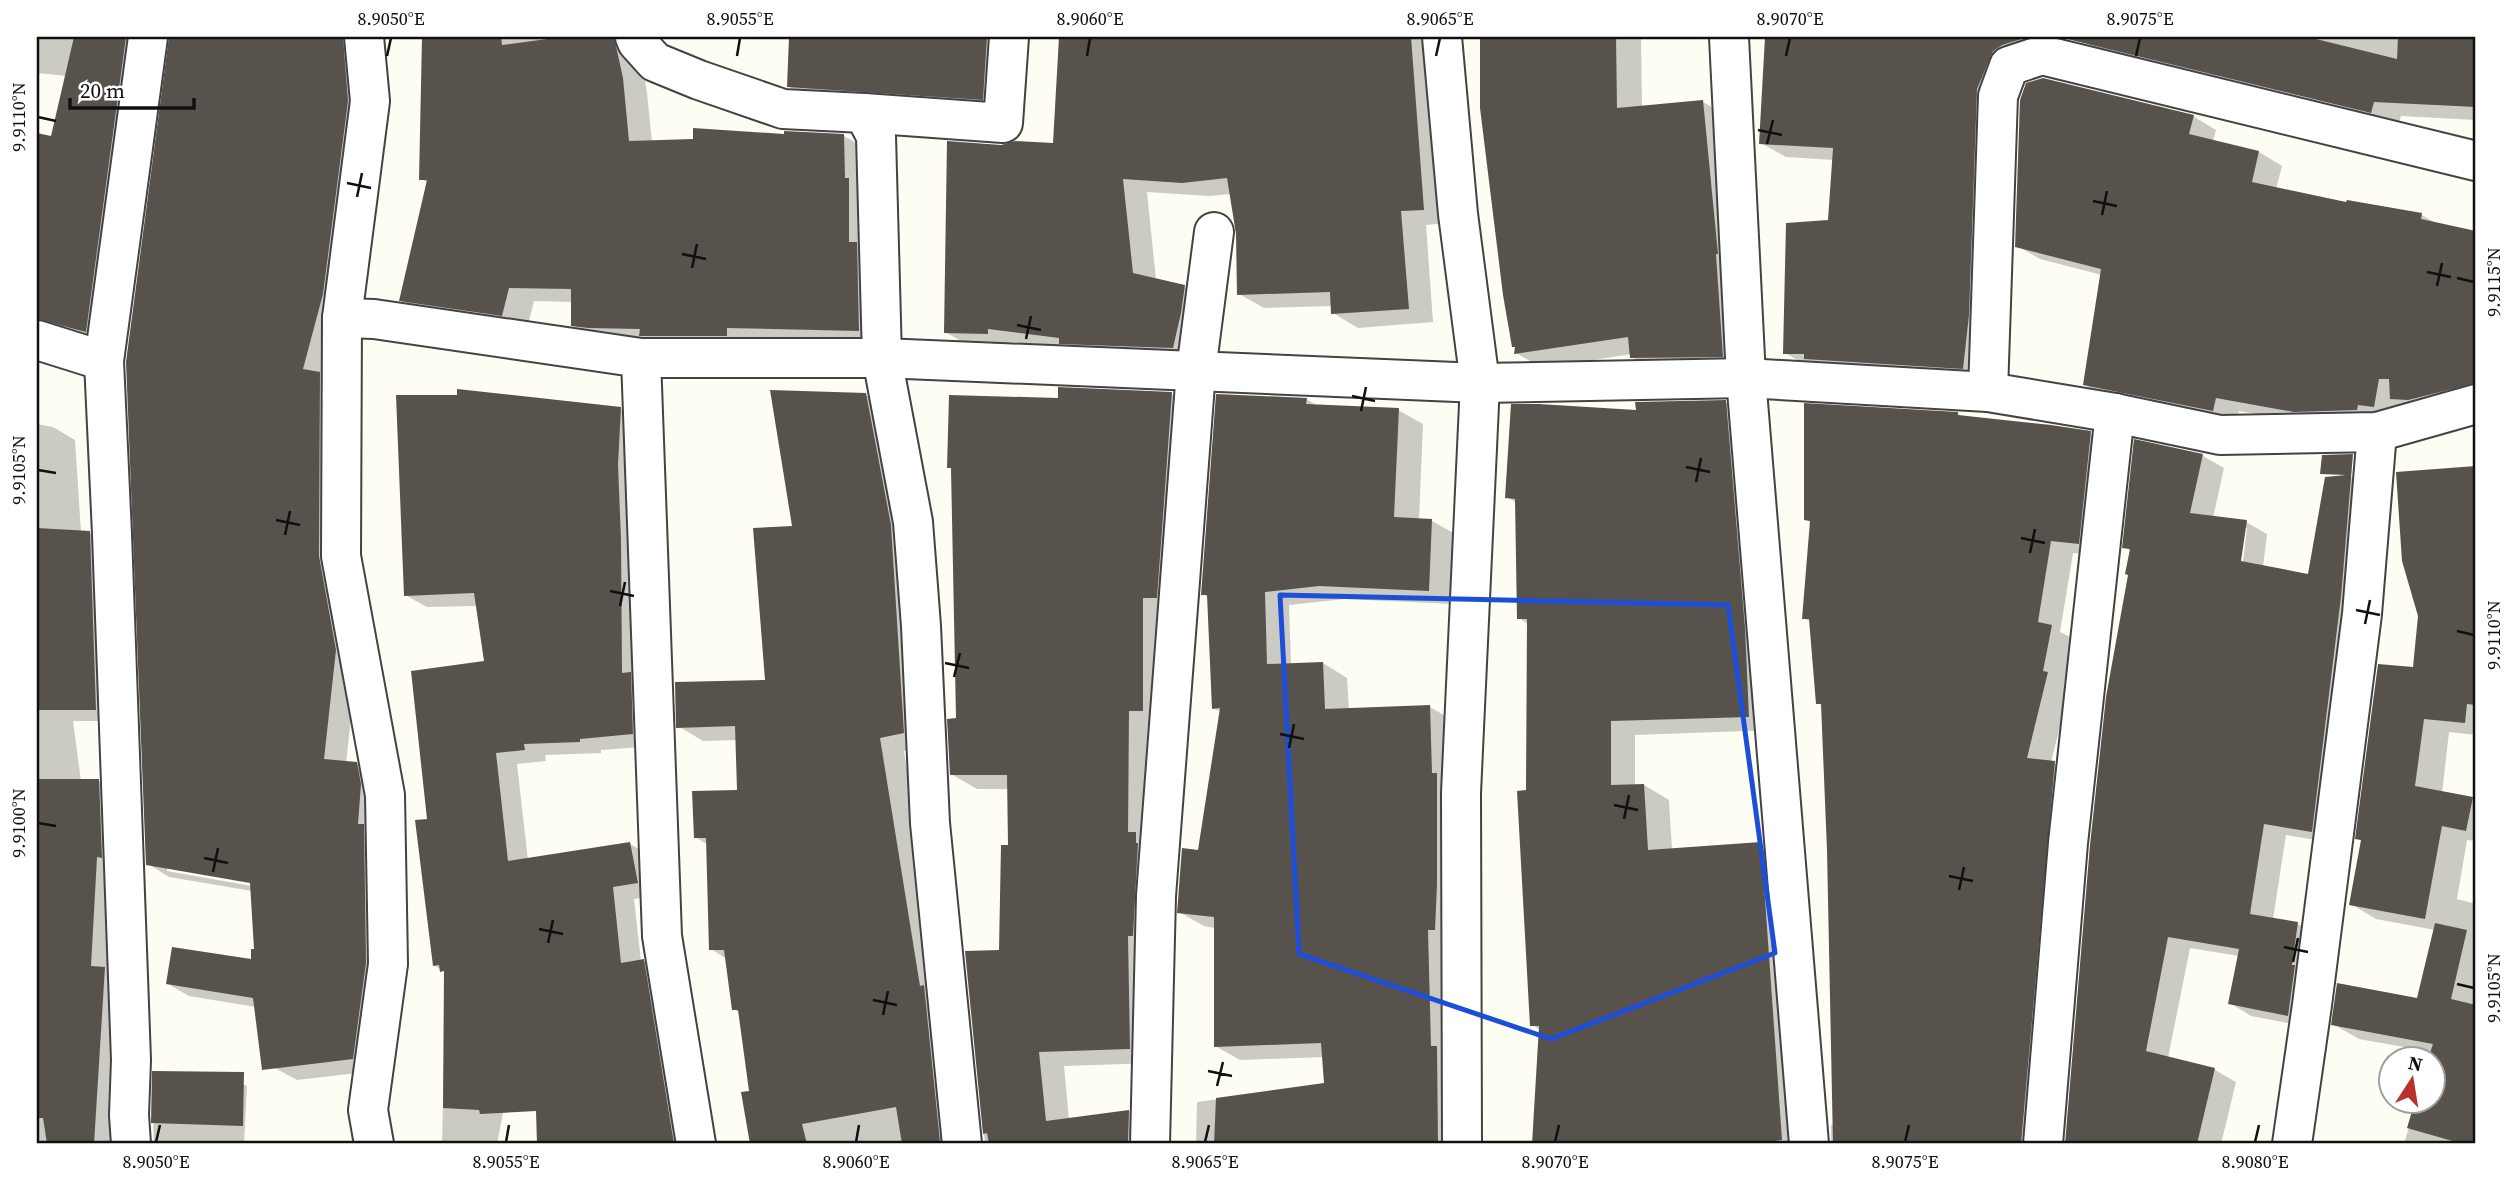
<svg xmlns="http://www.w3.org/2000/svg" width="2513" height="1181" viewBox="0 0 2513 1181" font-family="'Source Serif 4',serif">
<rect width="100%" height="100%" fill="#fefdf4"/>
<g fill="#0003" fill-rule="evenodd">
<polygon points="37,37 152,37 107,343 37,352 37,134 53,138 67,76 37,73"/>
<path d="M171,37H369L344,307L357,663L346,763L356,764L378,776L374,1071L297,1080L275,1068L256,1007L189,996L168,984L253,962L256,950L252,891L169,877L148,864ZM167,867L259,883L258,887L167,871Z"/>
<polygon points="423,37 638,37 647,93 652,142 785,136 844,136 869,150 884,344 598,339 573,325 573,302 534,301 527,329 426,314 401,300 428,183 421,179"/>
<polygon points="790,37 1018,37 1007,113 813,100 788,86"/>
<polygon points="1060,37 1430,37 1448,223 1426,225 1433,322 1358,328 1333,313 1332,306 1264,308 1239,294 1237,234 1231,194 1209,196 1147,192 1156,280 1184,287 1209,301 1198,362 1012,342 1012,347 970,346 945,332 1002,147 1054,145"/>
<polygon points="1481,37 1641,37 1642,107 1703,102 1729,117 1748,371 1658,372 1632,357 1632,354 1542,368 1516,353 1482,108"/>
<polygon points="1764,37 2057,37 2055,49 2018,65 1987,382 1810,367 1785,353 1830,221 1834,160 1786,157 1761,143 1767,38"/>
<polygon points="2083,37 2476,37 2476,120 2401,116 2398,127 2108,56 2082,41"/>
<polygon points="2193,116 2216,130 2213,141 2259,152 2282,166 2276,189 2348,204 2348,202 2422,215 2439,225 2476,233 2476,401 2415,411 2400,403 2398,419 2319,424 2239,411 2236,423 2108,398 2085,385 2102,275 2040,259 2017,246"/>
<polygon points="1060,389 1172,394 1197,408 1155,1063 1064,1066 1069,1120 1129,1111 1154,1126 1153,1144 985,1144 967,953 1001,952 1009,847 1009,789 977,789 951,774 958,719 1059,400"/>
<polygon points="866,395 891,409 929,747 904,751 945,999 963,1144 752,1144 743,1093 751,1092 740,1013 734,1009 727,959 711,949 708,845 695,837 739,791 737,740 703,741 678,726 767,681 794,528"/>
<polygon points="1306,399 1318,406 1398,410 1423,424 1419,520 1432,521 1457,535 1453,604 1345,599 1289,605 1291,665 1323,663 1347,678 1349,710 1430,707 1454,721 1463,1144 1196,1144 1197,1102 1326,1085 1324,1057 1240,1060 1215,1046 1215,928 1204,926 1179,912 1199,852 1221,712 1213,708 1209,598 1203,594"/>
<polygon points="1725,402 1751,417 1773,730 1635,735 1635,786 1644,785 1669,800 1672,850 1761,844 1786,859 1811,1144 1534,1144 1541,1030 1532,1025 1528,792 1528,624 1519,618 1517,503 1507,497 1638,412"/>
<polygon points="620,409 642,421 654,746 601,750 601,753 545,755 546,761 517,764 528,860 630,844 652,856 659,895 634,899 641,961 665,973 693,1144 539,1144 532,961 497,1144 442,1144 446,973 434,965 429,820 486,662 477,606 427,607 405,595"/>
<polygon points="1958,414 1964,418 2090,433 2113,446 2101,556 2073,553 2060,632 2074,639 2066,684 2070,687 2051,762 2077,776 2044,1144 1831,1144 1831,1125 1834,1125 1829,850 1823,706 1818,703 1811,622 1803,618 1812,523 1805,519"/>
<polygon points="37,424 53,427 75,440 81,532 89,532 111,545 118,721 73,721 81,781 98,781 120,793 116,1144 37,1144"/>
<path d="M2136,441L2203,456L2224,468L2213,518L2246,522L2267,534L2263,567L2309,576L2327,478L2351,477L2372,489L2333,843L2286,835L2273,919L2298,924L2319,936L2310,1027L2251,1016L2230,1003L2239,956L2190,948L2168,1058L2215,1070L2236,1082L2221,1144H2066L2092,845L2130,575L2132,552L2124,547ZM2244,528H2247L2242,570H2239Z"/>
<polygon points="2476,468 2476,735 2449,732 2442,793 2476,799 2476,841 2467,840 2457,899 2476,904 2476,1144 2404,1144 2417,1100 2432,1100 2432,1052 2359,1039 2333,1024 2418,1000 2435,930 2376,919 2351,904 2362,841 2357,838 2414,669 2420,616 2398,474"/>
<polygon points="225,1074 247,1086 244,1144 154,1144 153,1115"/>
</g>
<g fill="#58524d">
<polygon points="74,37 126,37 86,332 37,319 37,133 51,136"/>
<polygon points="169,37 343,37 348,101 323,294 303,369 320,372 319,556 336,650 324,759 357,762 361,784 358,824 364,824 366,963 353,1059 262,1070 253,998 166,984 172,947 251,959 251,949 254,949 250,883 146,865 126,362"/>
<polygon points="422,37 501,37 502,45 562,37 614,37 623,78 629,141 693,139 693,128 784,134 784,131 844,134 845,178 849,178 849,242 857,242 859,331 727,328 727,336 639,336 640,329 589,328 571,326 571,289 509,288 502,316 399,301 427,180 419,180"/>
<polygon points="789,37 987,37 983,100 787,87"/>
<polygon points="1059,37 1411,37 1424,210 1401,211 1409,309 1331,314 1330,292 1237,295 1236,234 1227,178 1182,183 1123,179 1133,273 1185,285 1181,313 1173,348 1059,344 1059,338 988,329 988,334 944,333 947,141 1001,145 1015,141 1053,143"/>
<polygon points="1480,37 1616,37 1617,108 1703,100 1718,254 1716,254 1723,357 1630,358 1628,337 1514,354 1515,347 1512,347 1503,295 1480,108"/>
<polygon points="1765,37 2028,37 2002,45 1993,51 1977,89 1969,315 1963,369 1804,359 1804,354 1783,354 1786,223 1828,220 1833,148 1759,144"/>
<polygon points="2059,37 2308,37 2397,59 2398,37 2476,37 2476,107 2374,102 2371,113"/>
<polygon points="2043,78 2194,115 2189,134 2259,151 2252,182 2346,202 2347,200 2422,213 2421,219 2476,231 2476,383 2408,400 2390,399 2389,379 2379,379 2374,407 2358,405 2357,410 2294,412 2216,398 2213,411 2083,385 2101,269 2015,247 2020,100 2026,83"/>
<polygon points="1058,387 1172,392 1157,598 1143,598 1143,711 1129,711 1128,832 1136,832 1136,843 1138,843 1133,936 1128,936 1130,1049 1039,1052 1046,1121 1129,1110 1128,1143 989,1144 987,1133 983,1134 965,951 999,950 1001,845 1008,845 1007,775 950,775 947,719 956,718 951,468 947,468 949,395 1058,398"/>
<polygon points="457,389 621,407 618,465 621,539 622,673 631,672 633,734 580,739 580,742 524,744 525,750 496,753 508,861 630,842 638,883 613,887 621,963 644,959 674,1144 537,1144 536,1111 480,1114 479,1110 443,1108 444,971 440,972 439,965 433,966 415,820 427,819 411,671 484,661 474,593 404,596 396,395 457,395"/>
<polygon points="770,390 866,393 891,525 904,733 880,738 920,986 924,985 940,1142 902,1144 896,1107 802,1124 807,1144 750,1144 741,1092 749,1091 738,1010 732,1010 724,950 709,950 706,838 694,838 692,791 737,790 735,726 676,728 675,682 765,680 753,528 792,526"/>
<polygon points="1216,394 1307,398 1306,404 1399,408 1394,517 1432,519 1429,591 1319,586 1265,592 1267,664 1323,662 1325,709 1430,705 1432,773 1437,773 1437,884 1435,930 1428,930 1431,1046 1437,1046 1438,1143 1214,1144 1216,1098 1324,1083 1321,1043 1214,1047 1214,917 1177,913 1182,848 1198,850 1220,708 1212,709 1207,595 1201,595"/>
<polygon points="1726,400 1745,628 1749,717 1611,721 1611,785 1644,784 1648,850 1761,842 1782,1140 1753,1144 1532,1144 1539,1026 1530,1026 1517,791 1526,790 1527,619 1517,619 1515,499 1505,498 1511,404 1539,404 1636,410 1635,402"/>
<polygon points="1804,403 1958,412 1958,415 2051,425 2091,431 2079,544 2051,541 2038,622 2052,625 2043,671 2048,672 2027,758 2055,761 2021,1144 1833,1144 1827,850 1821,704 1816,704 1809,619 1802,619 1810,521 1804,520"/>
<polygon points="2134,439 2203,454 2190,513 2247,520 2241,561 2308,574 2325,477 2346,475 2320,474 2322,455 2353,454 2341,597 2312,832 2264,824 2250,914 2298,922 2292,965 2295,965 2288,1016 2228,1004 2239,949 2168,937 2146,1051 2215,1068 2197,1144 2065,1144 2090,845 2106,697 2128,575 2125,574 2130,549 2122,548"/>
<polygon points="2476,466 2476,705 2467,704 2465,723 2424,719 2415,786 2473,797 2466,831 2442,826 2425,919 2349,905 2361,840 2355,839 2378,664 2413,667 2418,616 2402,561 2396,472"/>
<polygon points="37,528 90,531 96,710 37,710"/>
<polygon points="37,779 99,779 102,858 97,857 91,966 105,967 94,1144 47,1144 43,1118 37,1118"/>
<polygon points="2435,923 2467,930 2451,999 2476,1005 2476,1144 2463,1144 2407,1128 2415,1101 2432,1101 2432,1059 2428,1059 2433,1044 2331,1025 2337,983 2417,998"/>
<polygon points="152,1071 244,1072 243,1126 151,1123"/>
</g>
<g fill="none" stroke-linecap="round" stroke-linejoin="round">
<defs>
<g id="minor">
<polyline points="364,37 370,101 342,318 341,556 385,795 388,964 368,1110 374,1144"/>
<polyline points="635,37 637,42 655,62 699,80 783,109 864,113 876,136 882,358 913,522 921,626 930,823 962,1144"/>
<polyline points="1442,37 1458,214 1480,383 1461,793 1462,1144"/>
<polyline points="1729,37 1746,378 1809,1144"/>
<polyline points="864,113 1003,123 1009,37"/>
<polyline points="342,318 374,319 641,358 882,358 1480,383 1746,378 1988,392 2115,413 2220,435 2377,432 2476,404"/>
<polyline points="37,340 104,361"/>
<polyline points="641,358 662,936 696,1144"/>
<polyline points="1988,392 1998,96 2009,66 2042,55 2476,161"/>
<polyline points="131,1144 129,1115 131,1060 112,534 104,361 148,37"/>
<polyline points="1150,1144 1156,896 1196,371 1214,232"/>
<polyline points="2043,1144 2068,843 2115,413"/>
<polyline points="2292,1144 2312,1005 2362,614 2377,432"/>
</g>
</defs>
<use href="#minor" stroke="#434343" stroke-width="42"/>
<use href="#minor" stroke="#fff" stroke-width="38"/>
</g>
<path fill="none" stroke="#1d4ed8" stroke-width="5" stroke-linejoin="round" d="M1280,595L1728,605L1775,953L1551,1039L1299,954Z"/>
<path fill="none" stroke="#101010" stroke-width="2.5" d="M387,56L391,38M737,56L740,38M1087,56L1090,38M1436,56L1440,38M1786,56L1790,38M2136,56L2140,38M38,117L56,121M1758,130L1782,135M1767,144L1773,120M347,183L371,188M357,197L362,173M2093,201L2117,206M2102,215L2107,191M682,254L706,259M692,268L697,244M2427,272L2451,277M2457,278L2474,282M2437,286L2442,263M1017,325L1041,330M1026,339L1031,316M1352,396L1375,401M1361,411L1366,387M1686,467L1710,472M38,470L56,473M1696,482L1701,458M276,520L300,525M285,535L290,511M2021,538L2045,543M2030,553L2035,529M610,591L634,596M620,606L625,582M2356,610L2380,615M2365,624L2370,600M2457,631L2474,635M945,663L969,668M954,677L960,653M1280,734L1304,739M1289,748L1294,724M1614,805L1638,810M1624,819L1629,795M38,823L56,826M204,858L228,863M213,872L218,848M1949,876L1973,881M1959,890L1964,867M539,929L563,934M548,943L553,920M2284,947L2308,952M2293,962L2298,938M2457,984L2474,988M873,1000L897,1005M883,1015L888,991M1208,1071L1232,1076M1217,1086L1223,1062M156,1142L160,1125M506,1142L509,1125M856,1142L859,1125M1205,1142L1209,1125M1555,1142L1559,1125M1905,1142L1909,1125M2255,1142L2259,1125"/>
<rect width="2513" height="1181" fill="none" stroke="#ffffff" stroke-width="77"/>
<g transform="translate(2412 1080) rotate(12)"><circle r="33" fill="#ffffff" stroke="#9f9f9f" stroke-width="2"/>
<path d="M0-5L12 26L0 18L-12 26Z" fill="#ba322e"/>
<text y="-10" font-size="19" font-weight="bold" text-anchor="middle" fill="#101010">N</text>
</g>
<path d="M70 98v10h124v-10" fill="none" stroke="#101010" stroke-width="3.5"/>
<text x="80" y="98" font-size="21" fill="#101010" stroke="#ffffff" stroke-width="5" paint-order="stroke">20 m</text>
<rect x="38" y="38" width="2436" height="1104" fill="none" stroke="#101010" stroke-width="2.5"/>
<g font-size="18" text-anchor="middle" fill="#101010">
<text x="391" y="25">8.9050°E</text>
<text x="740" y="25">8.9055°E</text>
<text x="1090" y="25">8.9060°E</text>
<text x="1440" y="25">8.9065°E</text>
<text x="1790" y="25">8.9070°E</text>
<text x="2140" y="25">8.9075°E</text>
<text transform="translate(19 117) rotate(-90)" y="6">9.9110°N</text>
<text transform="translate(2494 282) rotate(-90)" y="6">9.9115°N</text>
<text transform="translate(19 470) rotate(-90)" y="6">9.9105°N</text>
<text transform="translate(2494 635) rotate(-90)" y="6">9.9110°N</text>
<text transform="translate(19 823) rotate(-90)" y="6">9.9100°N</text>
<text transform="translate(2494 988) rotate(-90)" y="6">9.9105°N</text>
<text x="156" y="1168">8.9050°E</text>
<text x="506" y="1168">8.9055°E</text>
<text x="856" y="1168">8.9060°E</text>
<text x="1205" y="1168">8.9065°E</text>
<text x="1555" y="1168">8.9070°E</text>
<text x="1905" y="1168">8.9075°E</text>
<text x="2255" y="1168">8.9080°E</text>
</g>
</svg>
